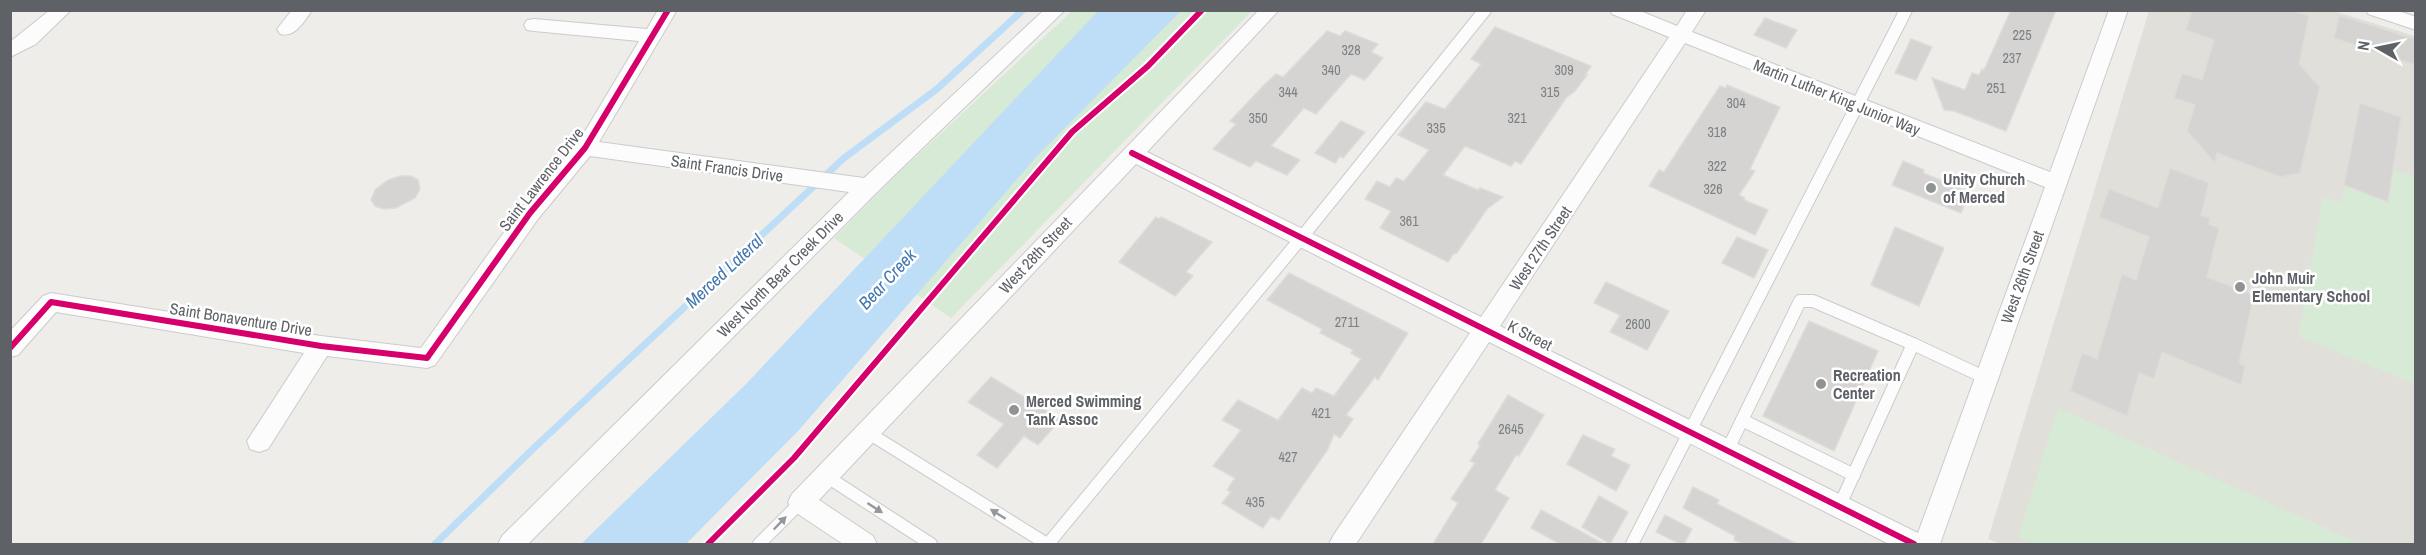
<svg xmlns="http://www.w3.org/2000/svg" width="2426" height="555" viewBox="0 0 2426 555" font-family="'Archivo Narrow',sans-serif">
<rect width="100%" height="100%" fill="#eeede9"/>
<polygon fill="#e1dfd9" points="2149,11 2334,11 2415,36 2415,544 2000,544 1988,539"/>
<g fill="#d7ead5">
<polygon points="1072,11 1252,11 951,318 834,238 891,180"/>
<polygon points="2350,154 2415,177 2415,384 2298,336 2323,197 2341,203"/>
<polygon points="2058,408 2361,544 2034,544 2018,537"/>
</g>
<polygon fill="#bedef7" points="1098,11 1181,11 1038,155 799,430 686,544 581,544 746,384"/>
<g fill="none" stroke-linecap="round" stroke-linejoin="round">
<polyline stroke="#bedef7" stroke-width="7" points="435,544 535,447 844,158 937,89 1023,10"/>
</g>
<g fill="#d5d4d2" stroke="#dedcd8" stroke-width="1.5">
<polygon points="2011,10 2056,10 2006,131 1954,111 1944,110 1932,78 1965,90 1972,73 1979,75 1982,69 1984,70"/>
<polygon points="2192,10 2291,10 2309,16 2299,64 2320,87 2300,173 2281,177 2217,153 2215,163 2187,131 2195,105 2174,98 2182,73 2202,80 2214,40 2186,30"/>
<polygon points="2339,15 2415,39 2415,65 2334,38"/>
<polygon points="1765,18 1797,30 1786,48 1754,35"/>
<polygon points="1495,27 1591,66 1585,75 1587,75 1575,91 1566,98 1521,164 1515,161 1511,166 1465,146 1443,175 1478,190 1480,188 1503,197 1487,209 1456,254 1454,253 1448,262 1380,228 1391,211 1365,199 1377,181 1390,187 1396,178 1404,181 1429,150 1398,135 1426,102 1445,109 1481,64 1471,59"/>
<polygon points="1327,31 1340,36 1345,31 1378,44 1371,52 1383,58 1365,80 1351,74 1316,114 1304,108 1271,146 1300,160 1287,175 1256,161 1250,167 1213,149 1236,124 1230,121 1264,85 1276,74 1283,77"/>
<polygon points="1911,39 1932,47 1916,80 1895,73"/>
<polygon points="1727,85 1780,107 1750,169 1755,171 1739,195 1745,198 1744,200 1768,210 1755,235 1649,186 1659,170 1664,172 1720,86 1726,88"/>
<polygon points="2360,103 2401,117 2388,202 2344,185"/>
<polygon points="1341,121 1365,132 1343,158 1340,156 1335,163 1315,153"/>
<polygon points="1903,161 1924,170 1923,173 1969,192 1961,213 1892,185"/>
<polygon points="2170,168 2209,183 2201,215 2210,218 2209,224 2219,228 2207,277 2254,295 2239,363 2245,366 2241,385 2162,352 2154,379 2139,373 2127,416 2070,391 2082,353 2097,359 2122,274 2136,280 2149,237 2099,217 2109,189 2158,208"/>
<polygon points="400,176 411,176 418,180 420,189 415,198 396,208 384,209 375,206 371,200 375,190 388,180"/>
<polygon points="1156,217 1159,219 1161,217 1212,242 1186,272 1193,276 1175,296 1119,262"/>
<polygon points="1895,227 1944,248 1919,306 1871,285"/>
<polygon points="1737,237 1768,250 1754,278 1722,263"/>
<polygon points="1289,273 1408,333 1378,380 1375,377 1346,415 1353,419 1340,438 1334,434 1328,449 1279,520 1271,516 1263,528 1222,503 1231,492 1227,490 1235,478 1213,466 1241,430 1222,420 1238,400 1278,420 1302,388 1312,393 1316,388 1334,396 1361,359 1351,353 1353,350 1320,333 1322,329 1267,300"/>
<polygon points="1606,282 1669,311 1647,350 1610,332 1620,315 1594,303"/>
<polygon points="1809,321 1878,351 1834,451 1763,416"/>
<polygon points="991,377 1061,419 1038,445 1024,436 997,468 977,455 1004,424 968,402"/>
<polygon points="1508,395 1544,415 1519,456 1516,455 1495,490 1509,498 1481,544 1433,544 1458,503 1451,499 1475,463 1470,461 1480,446 1478,444"/>
<polygon points="1583,435 1615,449 1611,456 1630,465 1616,491 1567,464"/>
<polygon points="1693,487 1719,500 1717,504 1797,544 1743,544 1734,540 1735,536 1683,508"/>
<polygon points="1599,496 1628,512 1610,544 1582,527"/>
<polygon points="1541,510 1604,544 1560,544 1531,528"/>
<polygon points="1665,515 1692,529 1684,544 1680,544 1656,532"/>
</g>
<g fill="none" stroke-linecap="round" stroke-linejoin="round">
<defs>
<g id="service">
<polyline points="1913,344 1986,378"/>
<polyline points="1742,420 1854,475"/>
<polyline points="867,432 1047,544"/>
<polyline points="1727,451 1800,301 1813,301 1913,344 1839,507"/>
<polyline points="826,476 931,544"/>
<polyline points="759,544 801,502"/>
<polyline points="1048,544 1302,237 1485,10"/>
<polyline points="1632,544 1906,10"/>
</g>
<g id="minor">
<polygon points="50,10 71,10 36,44 10,57 10,42"/>
<path d="M292,10H312C304,22 295,38 280,34L277,29Z"/>
<polygon points="658,10 677,10 599,142 864,178 1044,10 1065,10 876,193 528,544 498,544 502,536 849,192 590,156 538,219 435,365 427,368 327,356 268,449 259,452 250,449 247,441 304,353 56,312 18,355 10,357 10,331 43,296 51,293 321,336 421,348 522,207 578,143 639,41 534,31 527,30 524,25 527,20 534,19 647,29"/>
<path d="M1259,10H1279L1147,152L1481,317L1669,37L1612,14L1610,10H1638L1677,26L1687,10H1706L1692,32L2050,172L2109,10H2128L1940,544H1889L1489,342L1356,544H1329L1333,536L1470,333L1136,164L819,500L873,536L877,544H843L792,510L788,502L792,494ZM1685,43L2045,187L1918,533L1500,326Z"/>
<polygon points="2366,10 2396,10 2416,17 2416,30 2368,14"/>
</g>
</defs>
<use href="#service" stroke="#cacbcb" stroke-width="14"/>
<use href="#minor" stroke="#cacbcb" stroke-width="2"/>
<use href="#service" stroke="#fcfcfc" stroke-width="12"/>
<use href="#minor" fill="#fcfcfc" fill-rule="evenodd"/>
<defs>
<g id="cycleway">
<polyline points="1132,153 1914,544"/>
<polyline points="10,348 51,302 321,346 427,358 530,213 585,148 668,10"/>
<polyline points="708,544 794,458 1072,132 1148,66 1202,10"/>
</g>
</defs>
<use href="#cycleway" stroke="#fff" stroke-width="10"/>
<use href="#cycleway" stroke="#d6006c" stroke-width="6"/>
</g>
<defs><path id="oneway-solid" d="M-6-.8H1V-3.2L6.5 0L1 3.2V.8H-6Z" transform="scale(1.5)"/></defs>
<g fill="#95989b">
<use href="#oneway-solid" transform="translate(875 508) rotate(33)"/>
<use href="#oneway-solid" transform="translate(998 514) rotate(-148)"/>
<use href="#oneway-solid" transform="translate(780 523) rotate(-46)"/>
</g>
<g fill="#909394" stroke="#fff" stroke-width="2">
<circle cx="1931" cy="188" r="6"/>
<circle cx="2240" cy="287" r="6"/>
<circle cx="1821" cy="384" r="6"/>
<circle cx="1014" cy="410" r="6"/>
</g>
<g text-anchor="middle" dominant-baseline="central" stroke-width="5" stroke-linejoin="round" paint-order="stroke">
<g font-size="14" fill="#7d8083">
<text x="2022" y="35">225</text>
<text x="1351" y="50">328</text>
<text x="2012" y="58">237</text>
<text x="1331" y="70">340</text>
<text x="1564" y="70">309</text>
<text x="1996" y="88">251</text>
<text x="1288" y="92">344</text>
<text x="1550" y="92">315</text>
<text x="1736" y="103">304</text>
<text x="1258" y="118">350</text>
<text x="1517" y="118">321</text>
<text x="1436" y="128">335</text>
<text x="1717" y="132">318</text>
<text x="1717" y="166">322</text>
<text x="1713" y="189">326</text>
<text x="1409" y="221">361</text>
<text x="1347" y="322">2711</text>
<text x="1638" y="324">2600</text>
<text x="1321" y="413">421</text>
<text x="1511" y="429">2645</text>
<text x="1288" y="457">427</text>
<text x="1255" y="502">435</text>
</g>
<g font-size="16" fill="#5e6267" stroke="#fff">
<text transform="translate(1837 97) rotate(22)">Martin Luther King Junior Way</text>
<text transform="translate(727 168) rotate(8)">Saint Francis Drive</text>
<text transform="translate(541 179) rotate(-52)">Saint Lawrence Drive</text>
<text transform="translate(1540 248) rotate(-56)">West 27th Street</text>
<text transform="translate(1035 255) rotate(-47)">West 28th Street</text>
<text transform="translate(780 274) rotate(-45)">West North Bear Creek Drive</text>
<text transform="translate(2022 277) rotate(-70)">West 26th Street</text>
<text transform="translate(241 319) rotate(9)">Saint Bonaventure Drive</text>
<text transform="translate(1530 335) rotate(27)">K Street</text>
</g>
<g font-size="16" font-weight="bold" fill="#5e6267" stroke="#fff" text-anchor="start">
<text x="1943" y="179">Unity Church<tspan x="1943" dy="18">of Merced</tspan></text>
<text x="2252" y="278">John Muir<tspan x="2252" dy="18">Elementary School</tspan></text>
<text x="1833" y="375">Recreation<tspan x="1833" dy="18">Center</tspan></text>
<text x="1026" y="401">Merced Swimming<tspan x="1026" dy="18">Tank Assoc</tspan></text>
</g>
<g font-size="18" font-style="italic" fill="#4578b0" stroke="#fff">
<text transform="translate(724 271) rotate(-43)">Merced Lateral</text>
<text transform="translate(887 279) rotate(-47)">Bear Creek</text>
</g>
</g>
<rect width="2426" height="555" fill="none" stroke="#5e6267" stroke-width="24"/>
<g transform="translate(2378 48) rotate(279)" stroke="#ffffff" stroke-width="4.5" paint-order="stroke">
<path d="M0-4.5L10 22L0 15L-10 22Z" fill="#5e6267"/>
<text y="-9" font-size="16" font-weight="bold" text-anchor="middle" fill="#5e6267">N</text>
</g>
</svg>
